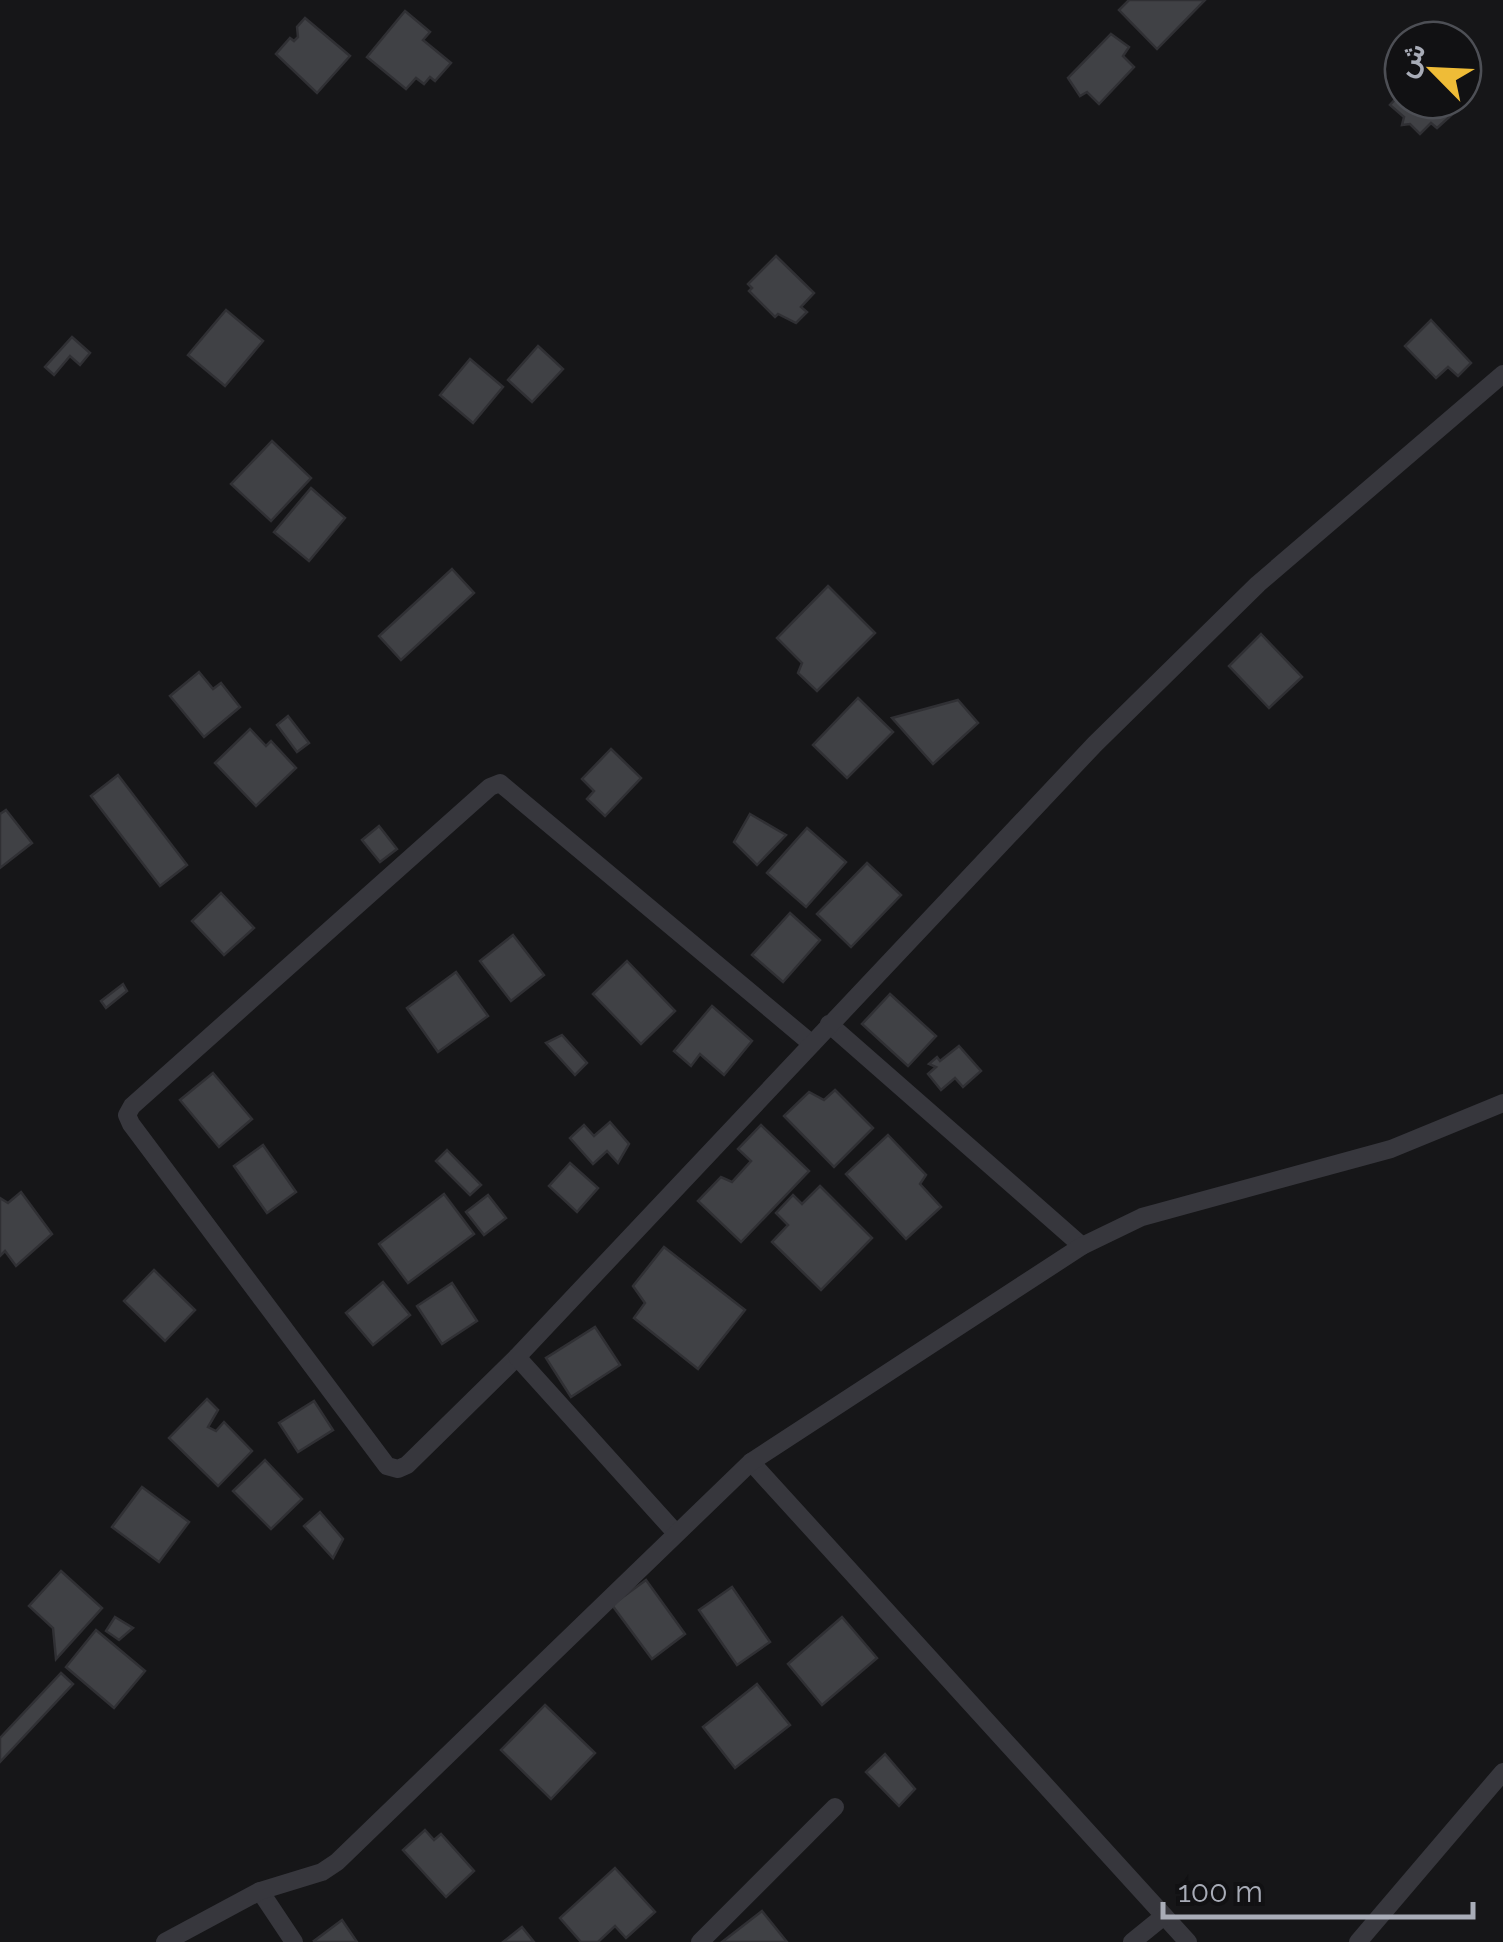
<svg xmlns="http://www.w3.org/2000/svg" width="1503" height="1942" viewBox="0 0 1503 1942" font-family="Raleway,Vazirmatn,sans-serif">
<rect width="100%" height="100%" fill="#161618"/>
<g fill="#404145" stroke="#303034" stroke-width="2.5">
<polygon points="1129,0 1205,0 1157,49 1119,10"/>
<polygon points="405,11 430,32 423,40 451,63 435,81 430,77 424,84 416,78 406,89 367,57"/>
<polygon points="305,18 350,56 317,93 276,54 290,38 294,41 298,37 297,27"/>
<polygon points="1111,34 1129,47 1123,56 1134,67 1099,104 1087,92 1080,96 1068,78"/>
<polygon points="1403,91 1403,100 1454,100 1449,104 1456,111 1437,128 1431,123 1420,134 1410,124 1402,125 1404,117 1390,105"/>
<polygon points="776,256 814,293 801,307 807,312 796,323 778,314 775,317 749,291 752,288 748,284"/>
<polygon points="226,310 263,341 225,386 188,355"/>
<polygon points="1431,320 1471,363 1458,376 1448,367 1436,378 1405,346"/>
<polygon points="72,337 90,353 80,365 70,356 54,375 45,367"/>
<polygon points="538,346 563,369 532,402 508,380"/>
<polygon points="470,359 503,387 473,423 440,395"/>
<polygon points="272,441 311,478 271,521 231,484"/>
<polygon points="311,488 345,518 309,561 274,532"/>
<polygon points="452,569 474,593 401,660 379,636"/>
<polygon points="828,586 875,633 817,691 798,673 802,663 777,638"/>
<polygon points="1261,634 1302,677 1269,708 1229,666"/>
<polygon points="199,672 213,689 221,683 240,707 204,737 170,696"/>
<polygon points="858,698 893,732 847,778 813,745"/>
<polygon points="958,700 978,723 933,764 892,718"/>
<polygon points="288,716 309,743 297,752 277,725"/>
<polygon points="250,729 266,746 271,741 296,768 256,806 215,763"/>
<polygon points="611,749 641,778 605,816 587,799 594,791 582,779"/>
<polygon points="118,775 187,865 160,886 91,796"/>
<polygon points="6,810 32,843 0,868 0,814"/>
<polygon points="750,814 786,835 757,865 734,842"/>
<polygon points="379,826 397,849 380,862 362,840"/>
<polygon points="807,828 846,862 806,907 767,873"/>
<polygon points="867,863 901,895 851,947 817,914"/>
<polygon points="221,893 254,928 224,955 192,921"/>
<polygon points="790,913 820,940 783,982 752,955"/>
<polygon points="513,935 544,975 511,1001 480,961"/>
<polygon points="627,961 675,1011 641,1044 593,994"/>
<polygon points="456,972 488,1016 438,1052 407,1008"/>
<polygon points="123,984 127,991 106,1008 101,1001"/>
<polygon points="890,994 936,1036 908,1066 862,1024"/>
<polygon points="712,1006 752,1041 724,1075 700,1054 691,1066 674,1051"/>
<polygon points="562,1035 587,1063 575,1075 546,1043"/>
<polygon points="959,1046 981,1071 963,1087 955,1078 941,1090 928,1074 936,1067 929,1064 937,1057 940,1061"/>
<polygon points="213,1073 252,1119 219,1147 180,1100"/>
<polygon points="835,1090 873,1128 834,1167 784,1116 809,1092 824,1100"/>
<polygon points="610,1122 629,1144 618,1163 607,1151 593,1164 570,1138 584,1125 594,1136"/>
<polygon points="761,1125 809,1171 741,1242 698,1201 721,1177 732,1182 751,1161 738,1149"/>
<polygon points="888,1135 926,1175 920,1184 941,1207 906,1239 846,1174"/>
<polygon points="263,1145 296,1192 267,1213 234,1166"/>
<polygon points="447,1150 481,1185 470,1195 436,1161"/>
<polygon points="570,1163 598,1188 577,1212 549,1186"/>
<polygon points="820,1186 872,1238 821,1290 772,1242 788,1225 776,1213 793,1195 802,1204"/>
<polygon points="21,1192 52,1234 16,1266 5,1251 0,1256 0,1198 8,1203"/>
<polygon points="444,1194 474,1234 408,1283 379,1244"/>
<polygon points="488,1195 506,1218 484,1235 466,1212"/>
<polygon points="664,1247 745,1310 698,1369 634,1318 645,1303 633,1286"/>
<polygon points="154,1270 195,1310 165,1341 124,1301"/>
<polygon points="383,1282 410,1315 373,1345 346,1313"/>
<polygon points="452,1283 477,1321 442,1344 417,1306"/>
<polygon points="595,1327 620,1365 571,1397 546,1358"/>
<polygon points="207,1399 218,1410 208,1427 216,1431 224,1422 252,1451 218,1486 169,1438"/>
<polygon points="314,1401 333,1430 298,1452 279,1423"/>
<polygon points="265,1460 302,1499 271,1529 233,1491"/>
<polygon points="142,1487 189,1522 159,1562 112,1527"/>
<polygon points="320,1512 343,1539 333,1558 304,1526"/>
<polygon points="61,1571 102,1608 56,1659 53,1628 29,1606"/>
<polygon points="646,1580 685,1634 652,1659 612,1605"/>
<polygon points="732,1587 770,1642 737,1665 699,1610"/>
<polygon points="115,1617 133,1628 119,1640 106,1631"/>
<polygon points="842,1617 877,1658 822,1705 788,1664"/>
<polygon points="96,1630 145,1671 114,1708 66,1667"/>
<polygon points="61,1673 73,1684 0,1762 0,1738"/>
<polygon points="757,1684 790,1725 735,1768 703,1727"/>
<polygon points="545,1705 595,1753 551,1799 501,1750"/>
<polygon points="885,1754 915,1789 899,1806 866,1772"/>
<polygon points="425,1830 434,1840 441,1834 474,1871 446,1897 403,1850"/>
<polygon points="615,1868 655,1912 626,1938 615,1926 598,1942 581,1942 560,1918"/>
<polygon points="762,1911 787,1942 722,1942"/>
<polygon points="342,1920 357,1942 315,1942 314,1941"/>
<polygon points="522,1927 534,1942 503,1942"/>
</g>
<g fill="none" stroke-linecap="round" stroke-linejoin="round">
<g stroke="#37373d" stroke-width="18">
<polyline points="829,1024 1082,1246"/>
<polyline points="517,1357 407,1465 398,1469 387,1466 131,1124 127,1115 132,1106 490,787 500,783 812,1044"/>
<polyline points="751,1462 1188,1942"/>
<polyline points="675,1532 517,1357 1095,744 1258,584 1503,374"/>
<polyline points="260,1891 294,1942"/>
<polyline points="165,1942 260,1891 322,1872 337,1862 751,1462 1082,1246 1142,1217 1391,1149 1503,1103"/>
<polyline points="700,1942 835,1807"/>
<polyline points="1132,1942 1164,1916"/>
<polyline points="1358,1942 1503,1772"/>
</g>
</g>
<g transform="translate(1433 70) rotate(294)"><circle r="48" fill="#111113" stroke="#4d4f55" stroke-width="2.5"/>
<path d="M0-8L18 38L0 25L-18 38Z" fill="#efbc37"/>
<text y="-15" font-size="28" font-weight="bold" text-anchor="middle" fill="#a8acb7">ش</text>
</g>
<path d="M1163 1902v15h310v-15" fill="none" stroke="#a8acb7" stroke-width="5"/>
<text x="1178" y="1902" font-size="30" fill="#a8acb7" stroke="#111113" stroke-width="8" paint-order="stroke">100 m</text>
</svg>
